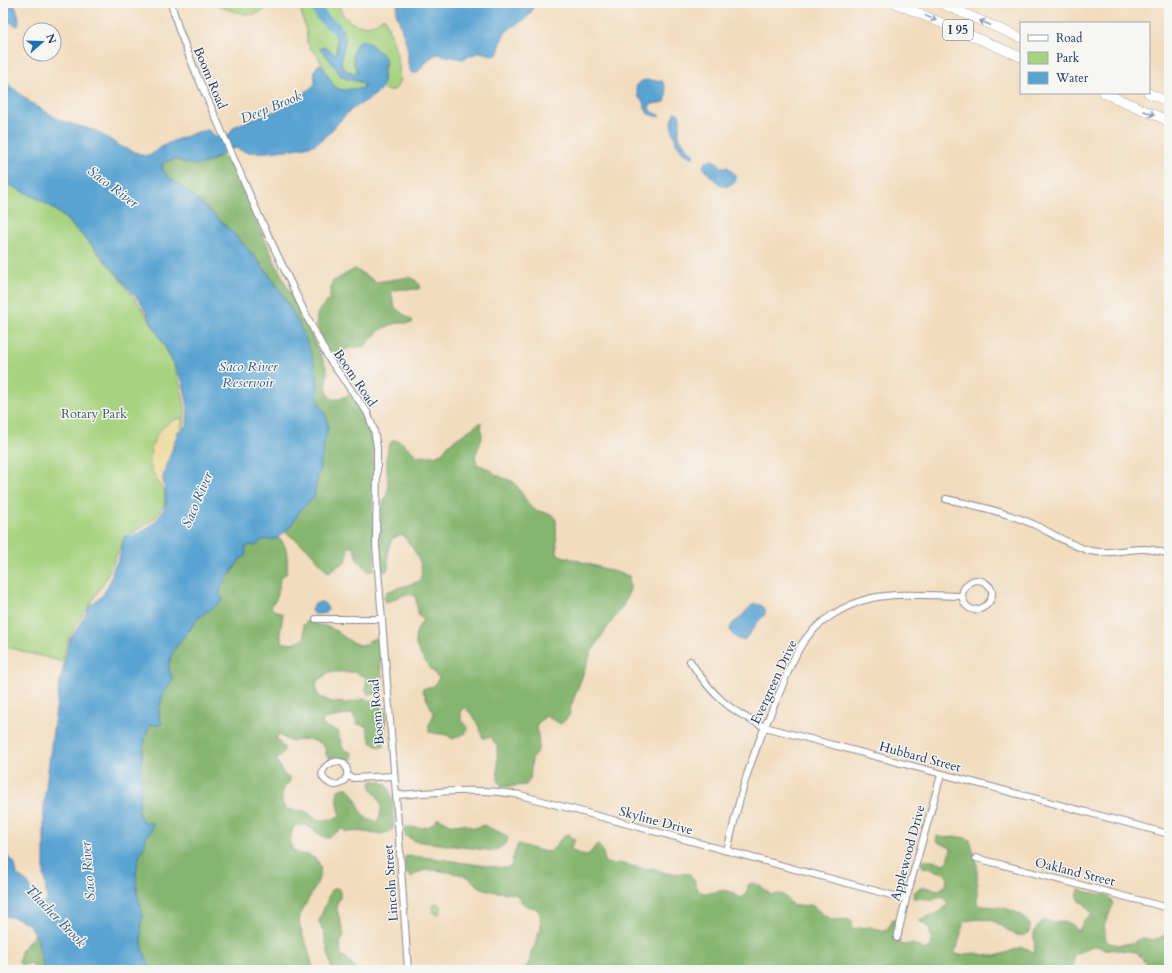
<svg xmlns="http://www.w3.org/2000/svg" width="1172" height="973" viewBox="0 0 1172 973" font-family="Cardo,serif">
<rect width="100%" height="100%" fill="#f6f6f2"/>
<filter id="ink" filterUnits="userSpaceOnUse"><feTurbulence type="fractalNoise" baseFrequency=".025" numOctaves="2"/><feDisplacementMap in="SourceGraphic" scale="8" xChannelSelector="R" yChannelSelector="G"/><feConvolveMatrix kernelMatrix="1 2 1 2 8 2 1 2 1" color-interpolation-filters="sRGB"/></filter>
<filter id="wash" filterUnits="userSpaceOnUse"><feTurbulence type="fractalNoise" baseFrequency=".012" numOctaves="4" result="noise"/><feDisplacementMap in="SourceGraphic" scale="16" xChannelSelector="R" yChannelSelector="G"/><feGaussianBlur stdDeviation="0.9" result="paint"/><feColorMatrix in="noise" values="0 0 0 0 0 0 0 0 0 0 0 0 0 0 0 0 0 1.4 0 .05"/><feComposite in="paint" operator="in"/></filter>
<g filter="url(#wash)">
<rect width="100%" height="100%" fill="#f3dcbd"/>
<g fill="#a7d380" stroke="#61816f">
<path d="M212,3H270C268,5 266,9 264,10C250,21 226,8 212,3Z"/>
<path d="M299,3H311C313,17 319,24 333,28L337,39L336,53L334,54L330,50L320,49C326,55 342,77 346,79C352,82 359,80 364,85V88L341,91L332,84L318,56L310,48L307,42V35Z"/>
<path d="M320,3H337C340,8 342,15 347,19C352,26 369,28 376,23C379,21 381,18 384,17C389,28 410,84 393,90C389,92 385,90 382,88C384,79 383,72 386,63L354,64L358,73L357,74C326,65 350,52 344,34C340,20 323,17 320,3Z"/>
<path d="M3,175C8,178 14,181 18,185C23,188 27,193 32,196C40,201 48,204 55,210C81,232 102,257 123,283C147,314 171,350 181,388C182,394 184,400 185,406C186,437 174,465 164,494L165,503L154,519L125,537L104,582L87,609L75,626L68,640L63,662L3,646Z"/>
<polygon points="435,903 442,906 439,914 432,912"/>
</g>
<g fill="#85b56e" stroke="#507266">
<path d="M222,154L229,161L276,264L323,360C324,363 326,366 327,369C328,374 326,380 326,385C328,402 336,402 348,395L353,398L369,425L372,439L373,452L372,497L374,559V570L369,572L358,561L353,546H351L348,548C347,551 348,555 347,558C345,565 334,565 330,573L328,572L306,547L285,532L292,524L301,509L310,502L314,496C318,478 321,460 324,442C325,438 327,433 328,428C329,416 318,407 317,396C317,393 318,390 318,387C317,378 314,369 312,361C291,282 229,223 166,175L163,171L162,165L164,162L176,159L184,163H207L213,160Z"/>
<path d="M355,269L376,282L410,277L415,280L420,285L419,289C409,290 401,287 391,292L395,308L413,321L412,323H398L390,325L379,331L365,346L345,349L343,354L342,362H340C337,357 333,355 330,350C322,341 315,327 317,315C318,309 325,304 329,300L332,282Z"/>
<path d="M481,422L482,438L475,456L477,464L491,470L496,475L514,482L532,509L553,515L556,520L557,552L559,555L629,576L630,589L623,606L604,632L591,653L571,706L569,716L561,724L546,716L537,724L539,748L532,759L530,779L526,785L502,787L498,780L497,746L491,737L483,738L476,720L465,707L461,711V719L467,728L466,733L453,739L447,735L429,732V725L434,714L422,689L434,686L439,678C430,668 411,648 416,633C418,628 421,623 423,619L419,616L415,596C402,591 398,599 386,603L384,598L386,592L420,581C426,563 413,549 403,535L398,536L392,539L388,549V567L386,572L383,571C380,551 379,529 382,509C383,502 387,496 388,489C389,479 381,443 395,440C401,440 413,452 417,456H434L442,453L449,444Z"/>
<path d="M269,539H280C289,547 287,562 287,573L280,578L279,589L277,594L276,600L272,603L271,607L274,610L283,614L280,633L282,642C291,645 298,644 305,637L303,625L307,621C311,621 312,623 315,624C319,626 324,625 328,627C342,632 350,647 367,645L369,641L376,638L379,641L382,683L376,694H368L366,690V677L354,672H329L316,682V691L320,697L331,702L347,703L364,699L382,705L386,710L384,747L376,746L371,742L366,726L357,724L353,714H351L323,719L322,722L323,726L338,731L341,743L344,750L351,752L353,757L350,760L330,758L326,755V750L321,743L308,739L293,741L287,740L280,735L276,738L285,749L276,761L280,766L284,775L291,780L282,790V803L287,810L305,811L317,820L334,819L340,815L337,797L338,790L344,788H348C351,791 354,795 356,799C362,812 359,816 375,822L379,819C380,815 382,809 381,805C380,797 372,792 370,784L374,780C378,782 383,782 386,785C394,793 394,819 393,829C383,836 376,834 365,832C359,831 353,832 346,832L344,828L327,838C313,833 311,822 294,826C290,836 289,842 293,851C296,852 299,854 301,854C305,855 307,854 311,856C338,869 299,904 299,922C300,931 305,940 308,949C310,956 312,963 313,970H153L147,960L143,950L141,937V923L143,916L137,893L136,872L139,857L145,844L146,838L151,831L152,823L148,822L145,823L139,815L142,752L147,732L150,725H159C160,721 159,716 159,712C159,703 167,686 173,679C162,662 178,642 190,630C193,626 196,620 199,617C205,611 213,607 220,603L219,595L221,587L231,574L241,558L246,553L245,548L250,545L255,546L262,540Z"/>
<path d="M438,818L445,821L451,825L464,824L474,828L484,825C492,830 503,832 508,838L506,844L494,851L415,841L406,836L403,830L405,827C420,827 428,832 438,818Z"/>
<path d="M569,834L575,840L571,847L572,851L585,856L590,853L597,844L603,851L605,863L611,864L620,863L640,868L655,869L665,873L690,874C691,877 694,880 695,883C696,887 694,884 697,889C704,898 718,889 728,891C734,892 736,897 742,898L747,893L748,885L752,883L761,886L771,895L779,894L784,895L793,906L811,905C819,910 826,919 836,920C843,920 844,918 852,921V929L870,927L886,931L893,919H896C899,930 887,936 903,945C912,943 916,944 924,950L931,947L932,940L929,928L919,920C929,916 941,913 948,904L944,898C937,897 936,900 930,899C924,899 919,898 913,898L914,892L923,887L939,890L945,886L948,878L944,873L923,867L921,863L923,860H933L943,864C949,861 950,854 951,848L936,841L937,836C948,841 957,833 970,840L977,863V903L980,906C997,906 1030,909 1030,932C1016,943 1005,925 993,921C985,918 972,920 964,921L957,948L954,951L958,955L975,953L991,956H997L1022,947L1030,950L1034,954C1037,941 1028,932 1043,921C1048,921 1052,922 1056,922C1067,923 1071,920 1078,932L1085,919L1092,915L1084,903L1080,902L1077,894L1079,889L1088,892L1107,895L1111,899L1113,905L1104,926L1106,940L1109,943L1119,945L1134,943C1139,935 1148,941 1156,939C1160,938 1164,935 1168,934L1169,936V963H1165L1160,970H1155L1156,967L1150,964L1145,963L1137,952L1105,949L1097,946H1092L1079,953H1074L1073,970H525L530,960L531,951L535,946L538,933L541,930L540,913L534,907C525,908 520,901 516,894C505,893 490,892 480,887C475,885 473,880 468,877C459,873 432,868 422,871C418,872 415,875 411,877C404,873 404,865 405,857L410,856C443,858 475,866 508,868L512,864C512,857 516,851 518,844L537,850L549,852C559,846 557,838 569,834Z"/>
<polygon points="336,888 340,889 340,898 336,906 343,931 344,936 340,943 341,956 345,957 356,970 332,970 324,933 319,921 331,890"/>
<polygon points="36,933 44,970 35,970 31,963 22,966 19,961 22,949"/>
</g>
<path fill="#eeda9e" stroke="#84847e" d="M180,418L182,420V423L166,492L164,491C160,485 150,471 150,464C149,442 159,424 180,418Z"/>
<g fill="#59a3d1" stroke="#3a6998">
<path d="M3,3H12C17,8 21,18 18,26L15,25L3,18Z"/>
<path d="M398,3H480L486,5L493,3H534C531,22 517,21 506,32C500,38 501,49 496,56L480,52L462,59L437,54L430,58L419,71L413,74L411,72L408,63V51L405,39L396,12Z"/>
<path d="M322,17C330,21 341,24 344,34C349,46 328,74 358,73C352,61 350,49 360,40L368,42L385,57C386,63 384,65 383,71C382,77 385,83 381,89C374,98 361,103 351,110C338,120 329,138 313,145C302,149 259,154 247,152C243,152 239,149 235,148C212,157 202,173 176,159L164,162L162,165L163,171L166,175C225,220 278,272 307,342C312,355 318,375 318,389C318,394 317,398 319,404C320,405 322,408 323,409C326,414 327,420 328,426L314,496L310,502L301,509L292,524L285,532L276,539L262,540L255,546L250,545L245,548L246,553L245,557L241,558L221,587L219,594L223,598V600C216,607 207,610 200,617C196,620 193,625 190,629C179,642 161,662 173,679C166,687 160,701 159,711C159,715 160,720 162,724L159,725H150C140,746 142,768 141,790C140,798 137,807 139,815C140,818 143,821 145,823L148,821L153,825L146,838L145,844L139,857L136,872L137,893L143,916L141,923V937L143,950L147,960L153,970H44C37,940 40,919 3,916V856L5,855C14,859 16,865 17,875L29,884L34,899L37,903H44L47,900L44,872V803L53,730L60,681L70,639L82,621L90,606L103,595L110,581L114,567L119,559L124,536C128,536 133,536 136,534C149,530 166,513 166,499C166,492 163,485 163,477L178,431L183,430L187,425L188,407L183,383L170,356L141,303L96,249L61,214L43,201L3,182V80L30,102L56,118L65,122L96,131L122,147L145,156L153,153L163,146L173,141L197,132L208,130L216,136L229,135L233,128L237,125L281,109L294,102L315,84C315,76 312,69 320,64C328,73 329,85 341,90L364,88V85L360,82L341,76L328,57L320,49L324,47L335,54L336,53C341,37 332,28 322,17Z"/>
<path d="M648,80L662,81C666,87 668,95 665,102L652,104L649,107L650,110L659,115V117L648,114L642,100L638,97L636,86L642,81Z"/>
<path d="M675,112L679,114C681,120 680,124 679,130C678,141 687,147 693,154V158L684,153L676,143L671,125Z"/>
<path d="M711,159L718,163L721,167H728L737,177L735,182L728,186H722C717,182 704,171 703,166L706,162Z"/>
<path d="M319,602C324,602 327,605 328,610L325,613C320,614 313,616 311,610L314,605Z"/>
<path d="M753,604C757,604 759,604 762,606C771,612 760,619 756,624C753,629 749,634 745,639L742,640L738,639L734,636L731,633L730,628L733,623L739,619Z"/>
</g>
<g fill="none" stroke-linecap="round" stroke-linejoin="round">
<path stroke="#59a3d1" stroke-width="11" d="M316,3C319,17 325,20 336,28"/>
</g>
</g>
<g filter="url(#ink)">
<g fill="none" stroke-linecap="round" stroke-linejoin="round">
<defs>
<g id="minor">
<polyline points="171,3 179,30 196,73 259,216 304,311 329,359 367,412 374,430 377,447 377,467 376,545 396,795 408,970"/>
<path d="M946,499C975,505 1005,512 1033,524C1052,533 1070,546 1091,551C1109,555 1125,549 1142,549C1151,548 1160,552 1169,554"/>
<polyline points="316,619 381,619"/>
<path d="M690,661C711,694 729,711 765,727L1169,834"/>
<path d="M347,776C344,783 336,788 329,783C306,770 350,746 347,776L353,778L393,776"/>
<path d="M396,795C438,792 478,787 520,795L906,899"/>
<path d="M727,851C734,823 740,794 750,766C758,742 768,719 778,696C786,678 792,658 804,641C819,620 846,604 872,598C901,592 933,596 962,596C969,628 1009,596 984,582C973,576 963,585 962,596"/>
<polyline points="976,858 1169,908"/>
<polyline points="897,938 906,899 941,775"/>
</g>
<g id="highway">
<polyline points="895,3 1021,57"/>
<polyline points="940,3 1021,38"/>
<polyline points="1104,93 1169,121"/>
<polyline points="1148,93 1169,102"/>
</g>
</defs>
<use href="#minor" stroke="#87868e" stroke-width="8"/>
<use href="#highway" stroke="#87868e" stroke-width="10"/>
<use href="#minor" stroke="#fff" stroke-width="6"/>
<use href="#highway" stroke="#fff" stroke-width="9"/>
</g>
<defs><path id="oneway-shaft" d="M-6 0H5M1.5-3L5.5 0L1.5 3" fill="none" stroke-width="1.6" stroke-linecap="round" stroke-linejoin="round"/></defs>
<g stroke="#8d97ae">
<use href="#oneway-shaft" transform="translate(931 18) rotate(23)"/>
<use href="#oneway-shaft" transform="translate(985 23) rotate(-157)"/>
<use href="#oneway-shaft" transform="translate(1149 113) rotate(23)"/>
</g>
</g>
<g text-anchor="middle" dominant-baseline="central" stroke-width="3" stroke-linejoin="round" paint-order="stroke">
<rect fill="#f6f6f2" stroke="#5d6b8a" stroke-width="1" x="943" y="20" width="30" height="20" rx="3"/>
<g font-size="12" font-weight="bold" fill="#1b2f5e">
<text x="958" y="30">I 95</text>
</g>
<g font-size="13" fill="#1b2f5e" stroke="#f6f6f2">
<text transform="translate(210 78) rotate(67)">Boom Road</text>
<text transform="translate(355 378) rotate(56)">Boom Road</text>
<text transform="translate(774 682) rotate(-65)">Evergreen Drive</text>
<text transform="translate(377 712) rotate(-95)">Boom Road</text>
<text transform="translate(920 757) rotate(15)">Hubbard Street</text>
<text transform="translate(656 821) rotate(15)">Skyline Drive</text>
<text transform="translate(908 853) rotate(-75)">Applewood Drive</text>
<text transform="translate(1075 872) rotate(14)">Oakland Street</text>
<text transform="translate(391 883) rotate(-94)">Lincoln Street</text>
</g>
<g font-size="13" fill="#3e5866" stroke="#f6f6f2">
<text x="94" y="414">Rotary Park</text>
</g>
<g font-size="14" font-style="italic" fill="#315886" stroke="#f6f6f2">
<text transform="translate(271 107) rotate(-22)">Deep Brook</text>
<text transform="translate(113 187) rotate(37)">Saco River</text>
<text x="248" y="366">Saco River<tspan x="248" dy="16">Reservoir</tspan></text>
<text transform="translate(197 500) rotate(-67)">Saco River</text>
<text transform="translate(88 871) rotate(-95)">Saco River</text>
<text transform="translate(56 916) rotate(46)">Thacher Brook</text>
</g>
</g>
<rect width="1172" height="973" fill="none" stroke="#f6f6f2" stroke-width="16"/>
<rect x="1020" y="22" width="130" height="72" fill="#f6f6f2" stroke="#9ea6b7"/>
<rect x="1028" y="35" width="20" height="6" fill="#ffffff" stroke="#9ea6b7"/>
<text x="1056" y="42" font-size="12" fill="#1b2f5e">Road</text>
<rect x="1028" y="52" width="20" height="12" fill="#a7d380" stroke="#9ea6b7"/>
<text x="1056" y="62" font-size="12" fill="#1b2f5e">Park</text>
<rect x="1028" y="72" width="20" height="12" fill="#59a3d1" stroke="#9ea6b7"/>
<text x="1056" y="82" font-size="12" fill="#1b2f5e">Water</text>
<g transform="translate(42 42) rotate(70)"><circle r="19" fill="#f6f6f2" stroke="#9ea6b7"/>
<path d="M0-3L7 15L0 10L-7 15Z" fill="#1f6fb2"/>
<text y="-6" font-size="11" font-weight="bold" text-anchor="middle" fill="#1b2f5e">N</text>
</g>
</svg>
